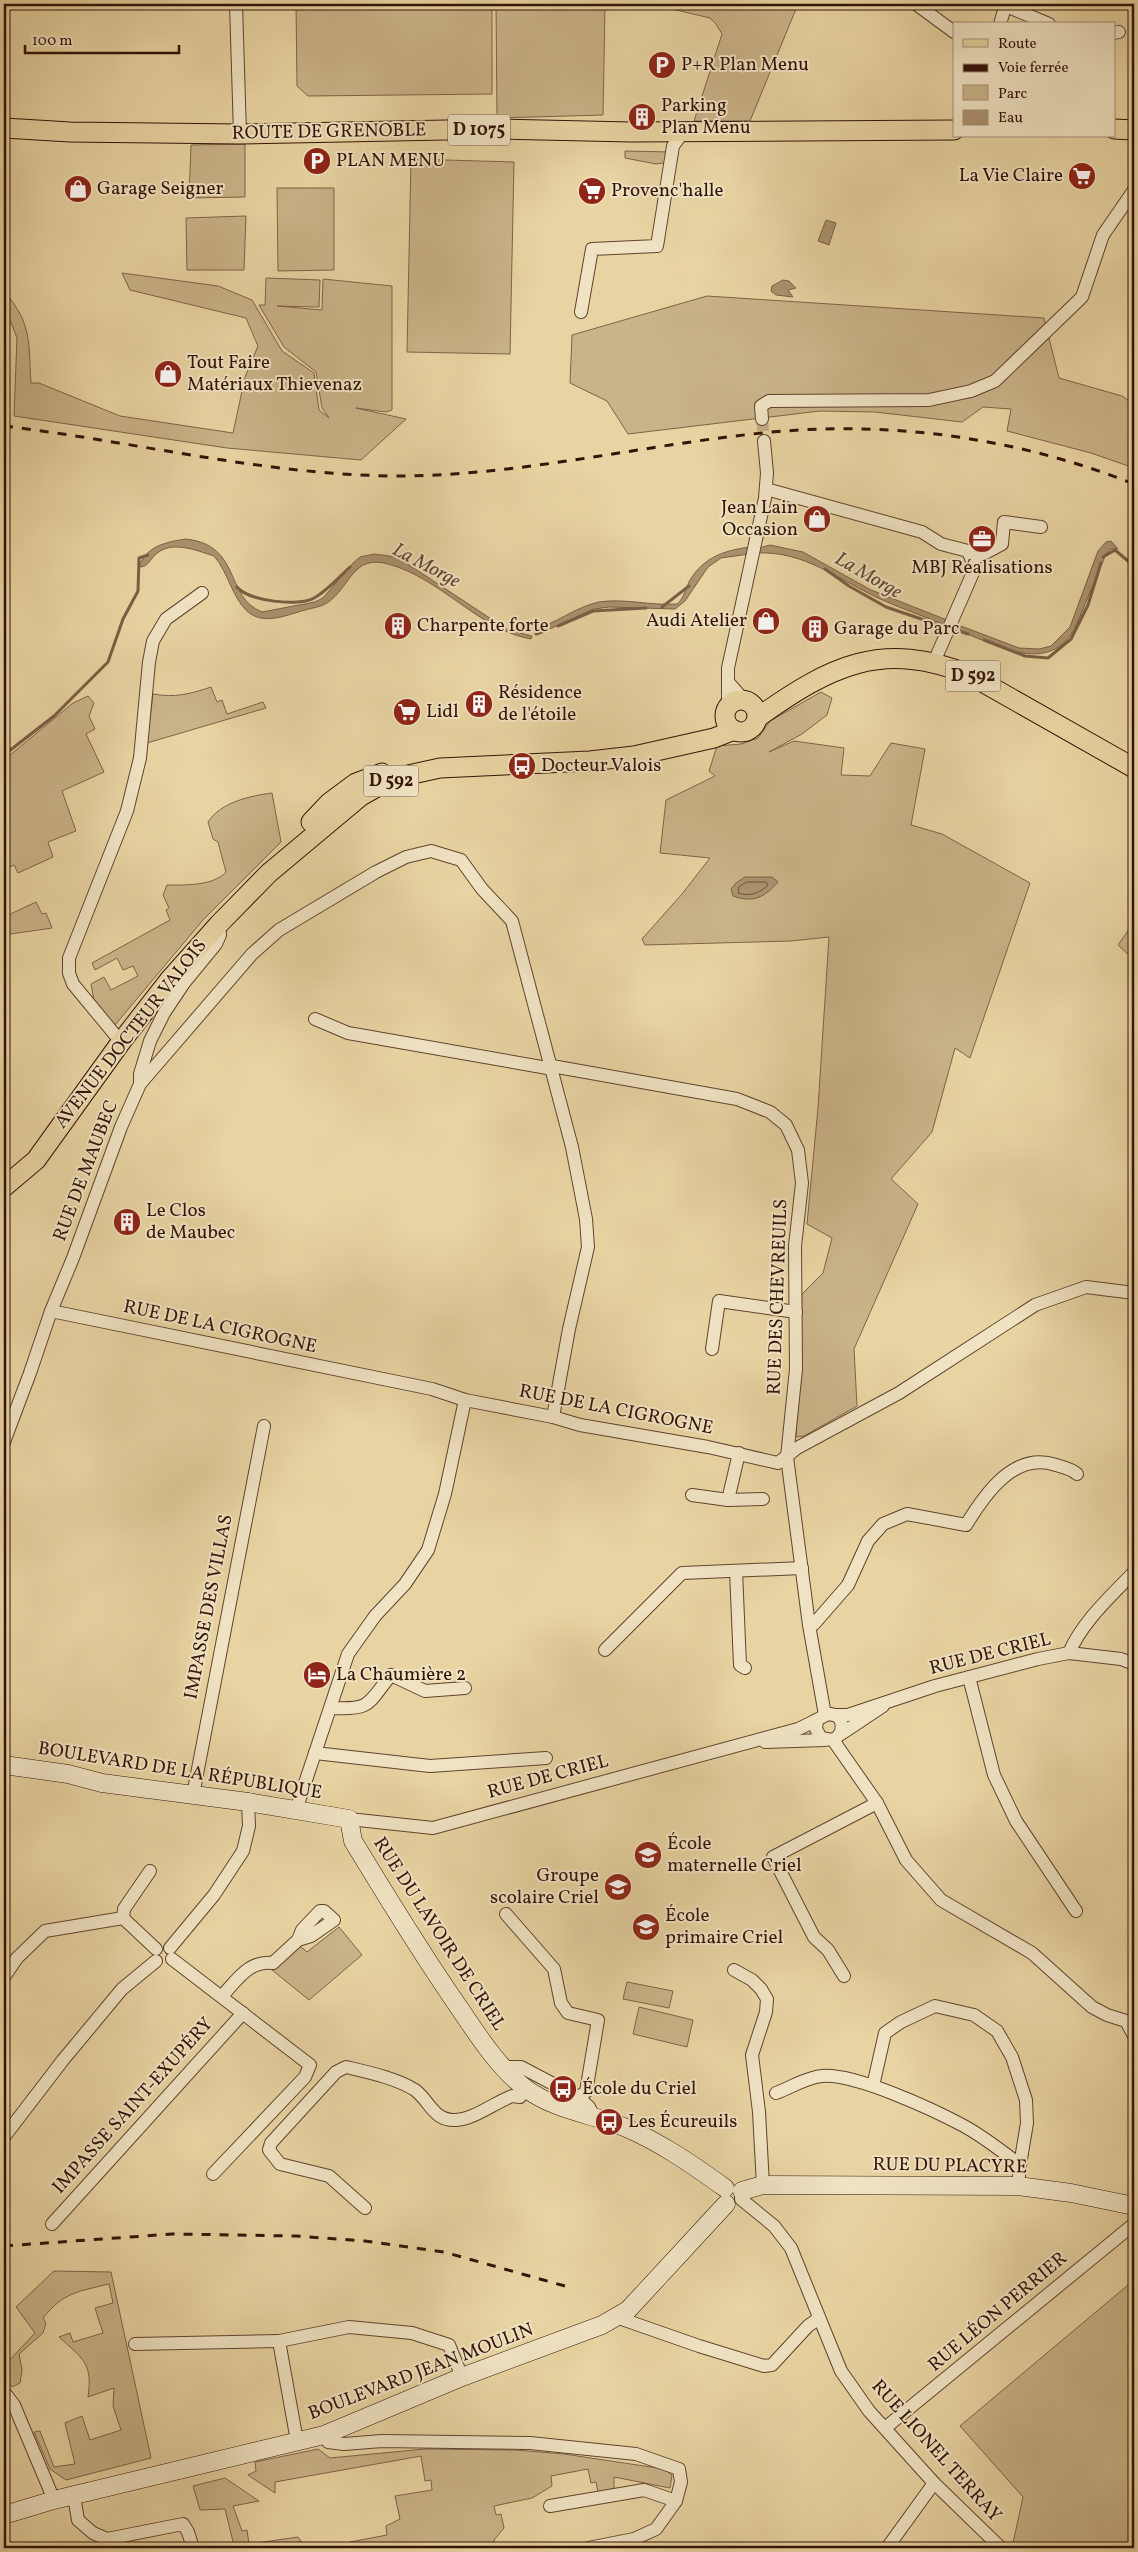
<svg xmlns="http://www.w3.org/2000/svg" width="1138" height="2552" viewBox="0 0 1138 2552" font-family="Vollkorn,serif">
<rect width="100%" height="100%" fill="#e8d4a2"/>
<filter id="stains"><feTurbulence type="fractalNoise" baseFrequency=".004" numOctaves="4"/><feColorMatrix values="0 0 0 0 .2 0 0 0 0 .09 0 0 0 0 .02 0 0 0 .5 -.17"/></filter>
<radialGradient id="worn" r=".72"><stop offset=".6" stop-color="#630" stop-opacity="0"/><stop offset="1" stop-color="#630" stop-opacity=".3"/></radialGradient>
<g fill="#c9b388" stroke="#7e6348">
<polygon points="296,4 492,4 492,94 308,96 297,86"/>
<polygon points="496,4 605,4 603,115 497,118"/>
<polygon points="651,4 798,4 750,121 694,121 722,34 716,24 710,18"/>
<polygon points="245,144 245,197 189,198 191,145"/>
<polygon points="625,151 671,152 670,162 656,164 625,158"/>
<polygon points="411,159 514,162 510,354 407,352"/>
<polygon points="277,188 334,188 334,270 278,271"/>
<polygon points="246,216 244,270 187,270 186,218"/>
<path d="M122,273L218,286L252,300L282,351L314,373L319,410L329,418L322,408L316,372L284,347L259,305H265L266,278L320,280L319,307L277,306L322,310L323,279L392,286V410L386,412L356,408L406,419L361,460L227,448L14,416L17,338L11,322L4,318V291C33,325 28,342 31,383H39L120,416L233,433L245,377L258,346L246,318L130,290Z"/>
<polygon points="707,296 1044,318 1059,378 1122,396 1134,404 1134,468 1091,453 1007,431 1011,409 983,407 962,422 875,412 820,411 628,434 607,401 570,383 572,335"/>
<path d="M211,687L217,702L222,700L227,714L263,702L266,708L147,743L153,694C175,698 190,694 211,687Z"/>
<polygon points="821,692 832,698 827,715 802,734 769,752 794,741 844,748 841,775 870,776 891,743 925,749 911,825 942,834 1030,883 970,1058 955,1048 932,1132 891,1179 918,1204 854,1349 857,1406 804,1436 796,1437 802,1294 823,1273 832,1238 807,1224 818,1108 829,937 791,941 645,945 642,939 682,894 710,858 660,853 666,800 715,776 709,771 717,746 741,744 758,738 770,721"/>
<polygon points="88,696 94,703 89,716 95,729 86,734 104,772 62,791 76,831 48,842 53,857 18,873 14,865 4,870 4,760 73,703"/>
<path d="M272,793L281,842L203,920L115,1025L94,1001L91,984L104,977L111,990L138,976L133,966L123,970L117,958L95,970L92,963L170,920L166,910L169,908L163,895L167,885C186,885 213,886 226,872L218,842L213,839L208,822C221,802 250,796 272,793Z"/>
<polygon points="36,902 42,914 46,913 52,928 4,935 4,917"/>
<polygon points="1134,922 1134,960 1118,945"/>
<polygon points="339,1927 362,1955 309,2000 272,1970 300,1946 307,1952"/>
<polygon points="627,1982 673,1991 669,2008 623,1999"/>
<polygon points="639,2007 693,2020 687,2047 633,2034"/>
<path d="M54,2271L111,2272L151,2458L66,2480L50,2469L34,2432L40,2431L54,2467L75,2464L65,2423L82,2416L90,2440L121,2430L113,2406L114,2388L88,2397C93,2363 83,2359 59,2337L70,2333L73,2342L103,2333L95,2308L113,2303L109,2284C77,2292 64,2292 43,2318L46,2323L43,2333L19,2354L22,2370L20,2383L12,2387L4,2379V2366L35,2333L16,2307Z"/>
<polygon points="1134,2280 1134,2548 1023,2548 1013,2543 1023,2497 960,2426"/>
<polygon points="318,2449 330,2458 425,2449 516,2450 564,2454 664,2469 672,2475 670,2488 614,2477 614,2489 598,2492 596,2482 591,2483 588,2469 551,2476 552,2486 532,2498 494,2506 496,2515 501,2514 504,2528 494,2540 495,2548 346,2548 350,2542 387,2535 386,2526 400,2519 395,2496 432,2490 431,2480 425,2481 421,2456 275,2482 275,2493 248,2475 256,2471 255,2462"/>
<polygon points="225,2478 259,2501 233,2506 242,2531 247,2530 249,2544 298,2537 306,2548 228,2548 234,2546 225,2509 200,2510 193,2486"/>
</g>
<g fill="#aa926e" stroke="#7a5f45">
<polygon points="826,220 836,223 829,245 818,241"/>
<polygon points="783,280 789,281 796,288 788,290 793,297 776,295 771,291 772,286"/>
<path d="M186,539C242,545 224,597 262,612L315,602L323,598L353,563L360,557L374,554L397,557L508,630L532,636L531,639C479,630 441,578 388,564C352,554 351,587 327,603C321,607 312,608 305,610C287,615 263,626 247,611C232,597 228,572 214,556C195,550 170,539 154,556C149,562 147,567 139,567C146,546 166,542 186,539Z"/>
<path d="M1111,541L1118,549H1111L1106,554L1076,626C1050,677 998,645 959,631L961,626L1019,648L1039,649L1051,646L1070,627L1098,551L1106,542Z"/>
<path d="M770,545L803,552L871,590L952,622L950,627C926,617 902,609 878,598C838,579 804,551 758,553L759,548Z"/>
<path d="M751,547L749,554L721,558L708,567L685,601L675,609L609,607L594,609L543,632L542,627C562,619 577,607 599,602C624,598 651,606 677,604C685,597 685,589 690,580C704,557 725,550 751,547Z"/>
<path d="M745,877H772L778,882C764,898 753,903 733,896L731,889L736,883Z"/>
</g>
<g fill="none" stroke-linecap="round" stroke-linejoin="round">
<path stroke="#6e523b" stroke-width="1" d="M747,882H766L768,885C760,893 749,897 738,893L739,887Z"/>
<g stroke="#7a5f45" stroke-width="3">
<polyline points="1103,557 1115,550 1134,566"/>
<polyline points="825,569 849,586 886,607 945,627"/>
<path d="M237,587C248,601 299,607 314,598C327,591 339,577 350,567"/>
<polyline points="662,607 689,586"/>
<polyline points="558,626 593,611 646,608"/>
<polyline points="953,629 968,634"/>
<polyline points="536,634 545,631"/>
<polyline points="984,640 1025,656 1048,658 1071,639 1088,605 1101,563"/>
<polyline points="4,755 54,716 108,662 123,619 138,591 139,558 148,555"/>
</g>
<polyline stroke="#c4ad83" stroke-width="12" stroke-dasharray="12 6" stroke-linecap="butt" points="762,419 764,441"/>
<defs>
<g id="street">
<polyline points="236,4 240,134"/>
<polyline points="916,4 954,32"/>
<polyline points="1006,6 1049,24"/>
<polyline points="1000,24 1006,4"/>
<polyline points="1114,33 1119,32"/>
<polyline points="581,312 592,249 657,246 673,146 683,132"/>
<polyline points="762,419 761,406 769,401 929,400 971,391 995,381 1082,297 1103,235 1134,190"/>
<polyline points="766,489 922,532 941,544 968,551 975,568 934,662"/>
<polyline points="972,560 1002,544 1004,522 1041,527"/>
<polyline points="728,682 743,699"/>
<polyline points="728,706 728,668 765,498 767,473 764,441"/>
<polyline points="315,1019 348,1033 553,1069"/>
<polyline points="121,1042 73,984 69,973 69,958 127,811 140,758 149,662 153,641 166,619 202,593"/>
<polyline points="552,1066 737,1099 770,1112 786,1125 798,1150 802,1183 795,1246 796,1369 787,1457 809,1625 825,1715"/>
<polyline points="140,1084 252,954 279,930 376,872 406,857 431,851 461,860 482,889 512,921 572,1147 586,1219 588,1247 569,1329 553,1417"/>
<polyline points="51,1311 432,1389 465,1400 553,1417 580,1425 708,1447 778,1463 797,1448 899,1393 1035,1305 1086,1287 1134,1293"/>
<polyline points="712,1349 719,1301 796,1312"/>
<polyline points="4,1442 30,1373 51,1311 73,1258 121,1127 140,1084 140,1074 150,1041 164,1013 184,983 216,944 220,935 219,924"/>
<polyline points="692,1495 728,1500 763,1499"/>
<polyline points="728,1500 739,1453"/>
<polyline points="736,1571 740,1665 745,1668"/>
<path d="M809,1625L814,1624L848,1585L868,1541L883,1524L907,1514L966,1525C985,1494 1014,1451 1056,1465C1063,1467 1072,1469 1077,1474"/>
<polyline points="605,1650 682,1573 802,1568"/>
<path d="M1069,1653C1082,1622 1111,1596 1134,1572"/>
<polyline points="969,1677 994,1775 1016,1821 1076,1911"/>
<path d="M332,1708C372,1710 367,1704 391,1675L425,1691L465,1688"/>
<polyline points="833,1715 848,1715 935,1686 1038,1659 1069,1653 1121,1659 1134,1664"/>
<polyline points="841,1734 883,1706"/>
<polyline points="833,1740 877,1803 906,1860 941,1900 1032,1953 1092,2007 1107,2015 1126,2021 1134,2036"/>
<polyline points="765,1742 825,1740"/>
<polyline points="315,1753 430,1766 546,1758"/>
<polyline points="193,1795 264,1426"/>
<polyline points="296,1810 348,1654 375,1616 405,1584 428,1550 445,1494 465,1400"/>
<path d="M349,1819L433,1828L798,1729C804,1727 826,1714 830,1714C845,1715 845,1734 833,1740L821,1738L816,1729L817,1721"/>
<polyline points="506,1914 554,1969 561,2003 568,2013 598,2020 586,2092 578,2097 569,2110"/>
<polyline points="123,1918 124,1909 150,1871"/>
<polyline points="170,1948 214,1895 243,1851 249,1826 248,1802"/>
<polyline points="172,1959 310,2065 305,2077 213,2174"/>
<polyline points="734,1970 752,1980 761,1989 767,1999 766,2012 752,2055 759,2112 763,2185"/>
<polyline points="844,1976 828,1950 814,1937 773,1857 877,1803"/>
<polyline points="4,1977 17,1958 45,1931 123,1918 156,1949"/>
<path d="M222,1996C237,1980 249,1960 273,1963L298,1940L311,1936L334,1920L324,1911H320L302,1930L298,1940"/>
<polyline points="502,2067 521,2067 578,2097 589,2107 594,2117"/>
<polyline points="873,2086 885,2033 901,2022 935,2006 974,2015 997,2031 1012,2057 1026,2100 1027,2123 1020,2165"/>
<path d="M776,2093C790,2088 807,2077 822,2076C855,2073 934,2110 964,2126C984,2137 1003,2152 1020,2165L1018,2186"/>
<polyline points="4,2137 63,2060 122,1989 156,1961"/>
<polyline points="741,2199 774,2226 791,2248 841,2371 869,2411 934,2483 1001,2548"/>
<path d="M365,2208L329,2176L280,2164L269,2150L271,2143L336,2072L346,2067C367,2072 396,2078 415,2090C430,2101 433,2121 456,2120C474,2119 494,2103 512,2096L520,2097L526,2088"/>
<polyline points="52,2224 243,2013"/>
<polyline points="616,2317 699,2346 764,2366 772,2365 808,2326 818,2319"/>
<polyline points="135,2344 279,2341"/>
<polyline points="4,2392 14,2405 54,2500"/>
<polyline points="885,2428 1134,2224"/>
<polyline points="324,2435 328,2442 344,2444 382,2441 530,2443 636,2454 679,2469 681,2482 676,2501 656,2529 634,2539 588,2548"/>
<polyline points="297,2441 279,2341 349,2327 412,2333 449,2345 462,2377"/>
<polyline points="74,2496 78,2520 93,2533 107,2539 183,2524 188,2532 193,2548"/>
<polyline points="550,2506 644,2490 676,2501"/>
<polyline points="887,2548 934,2483"/>
</g>
<g id="secondary">
<path d="M4,1765L68,1774L102,1783L248,1802L349,1819L353,1841L364,1859C395,1910 426,1960 460,2009C479,2037 498,2067 525,2088C554,2110 591,2114 624,2127C660,2142 693,2165 725,2188"/>
<polyline points="742,2191 763,2185 1018,2186 1071,2193 1134,2206"/>
<polyline points="4,2515 54,2500 324,2435 462,2377 602,2325 628,2310 726,2204"/>
</g>
<g id="primary">
<polyline points="4,128 70,132 240,134 497,129 631,132 954,130"/>
<polyline points="1114,129 1134,130"/>
<circle cx="741" cy="716" r="16"/>
<path d="M757,718C830,666 882,639 970,675L1134,768"/>
<polyline points="311,822 329,803 356,783 382,773"/>
<polyline points="4,1187 36,1160 121,1042 170,979 219,924 269,873 361,796 384,783 408,775 440,768 590,761 634,756 714,738 734,730"/>
</g>
</defs>
<use href="#street" stroke="#60432e" stroke-width="14"/>
<use href="#secondary" stroke="#321308" stroke-width="19"/>
<use href="#primary" stroke="#321308" stroke-width="21"/>
<use href="#street" stroke="#f0e3c3" stroke-width="12"/>
<use href="#secondary" stroke="#f0e3c3" stroke-width="18"/>
<use href="#primary" stroke="#e8d4a2" stroke-width="19"/>
<g stroke="#321308" stroke-width="3" stroke-dasharray="9 9" stroke-linecap="butt">
<path d="M4,426C139,442 272,477 408,476C527,474 644,445 762,433C889,420 1015,437 1134,484"/>
<polyline points="4,2246 172,2234 296,2236 365,2241 444,2252 572,2288"/>
</g>
</g>
<defs>
<symbol id="parking-disc" viewBox="-11 -11 22 22"><circle r="9.5" fill="#8f2418" stroke="#f0e3c3"/><path d="M-3.5-5.5H1a3.5 3.5 0 0 1 0 7H-1V5.5H-3.5ZM-1-3.4V-.6H.8a1.4 1.4 0 0 0 0-2.8Z" fill="#fff"/></symbol>
<symbol id="building-disc" viewBox="-11 -11 22 22"><circle r="9.5" fill="#8f2418" stroke="#f0e3c3"/><path d="M-4-6H4V6H1V3H-1V6H-4ZM-2.5-4.3h1.7v1.8h-1.7ZM.8-4.3h1.7v1.8H.8ZM-2.5-1h1.7V.8h-1.7ZM.8-1h1.7V.8H.8Z" fill="#fff"/></symbol>
<symbol id="supermarket-disc" viewBox="-11 -11 22 22"><circle r="9.5" fill="#8f2418" stroke="#f0e3c3"/><path d="M-6-5.5h2.5l.6 2H6L4.5 2H-2.5L-4.4-4H-6ZM-1.5 3.2a1.3 1.3 0 1 0 .1 0ZM3 3.2a1.3 1.3 0 1 0 .1 0Z" fill="#fff"/></symbol>
<symbol id="shop-disc" viewBox="-11 -11 22 22"><circle r="9.5" fill="#8f2418" stroke="#f0e3c3"/><path d="M-5-2.5h2.3a2.7 3.5 0 0 1 5.4 0H5L5.5 6h-11ZM-1.5-2.5h3a1.5 2.3 0 0 0-3 0Z" fill="#fff"/></symbol>
<symbol id="office-disc" viewBox="-11 -11 22 22"><circle r="9.5" fill="#8f2418" stroke="#f0e3c3"/><path d="M-6-3h4V-5.5h4V-3h4V5H-6ZM-1-4.5V-3h2v-1.5ZM-6 0V1H6V0Z" fill="#fff"/></symbol>
<symbol id="bus-disc" viewBox="-11 -11 22 22"><circle r="9.5" fill="#8f2418" stroke="#f0e3c3"/><path d="M-5-6H5V4H4V6H2V4H-2V6H-4V4H-5ZM-3.5-4V0h7V-4ZM-3.5 1.2v1.5H-2V1.2ZM2 1.2v1.5H3.5V1.2Z" fill="#fff"/></symbol>
<symbol id="hotel-disc" viewBox="-11 -11 22 22"><circle r="9.5" fill="#8f2418" stroke="#f0e3c3"/><path d="M-6-4.5h1.5V1H6V5H4.5V3h-9V5H-6ZM-4 0a1.8 1.8 0 1 1 3.6 0ZM.5 0V-2.5h3Q6-2.5 6 0Z" fill="#fff"/></symbol>
<symbol id="school-disc" viewBox="-11 -11 22 22"><circle r="9.5" fill="#8f2418" stroke="#f0e3c3"/><path d="M0-5L7-2L0 1L-7-2ZM-4 1L0 2.5L4 1V4Q0 6-4 4Z" fill="#fff"/></symbol>
</defs>
<g fill-rule="evenodd">
<use href="#parking-disc" x="646" y="49" width="32" height="32"/>
<use href="#building-disc" x="626" y="101" width="32" height="32"/>
<use href="#parking-disc" x="301" y="145" width="32" height="32"/>
<use href="#supermarket-disc" x="1066" y="160" width="32" height="32"/>
<use href="#shop-disc" x="62" y="173" width="32" height="32"/>
<use href="#supermarket-disc" x="576" y="175" width="32" height="32"/>
<use href="#shop-disc" x="152" y="358" width="32" height="32"/>
<use href="#shop-disc" x="801" y="503" width="32" height="32"/>
<use href="#office-disc" x="966" y="523" width="32" height="32"/>
<use href="#shop-disc" x="750" y="605" width="32" height="32"/>
<use href="#building-disc" x="382" y="610" width="32" height="32"/>
<use href="#building-disc" x="799" y="613" width="32" height="32"/>
<use href="#building-disc" x="463" y="688" width="32" height="32"/>
<use href="#supermarket-disc" x="391" y="696" width="32" height="32"/>
<use href="#bus-disc" x="506" y="750" width="32" height="32"/>
<use href="#building-disc" x="111" y="1206" width="32" height="32"/>
<use href="#hotel-disc" x="301" y="1659" width="32" height="32"/>
<use href="#school-disc" x="632" y="1839" width="32" height="32"/>
<use href="#school-disc" x="602" y="1871" width="32" height="32"/>
<use href="#school-disc" x="630" y="1911" width="32" height="32"/>
<use href="#bus-disc" x="547" y="2073" width="32" height="32"/>
<use href="#bus-disc" x="593" y="2106" width="32" height="32"/>
</g>
<g text-anchor="middle" dominant-baseline="central" stroke-width="4" stroke-linejoin="round" paint-order="stroke">
<g fill="#f0e3c3" stroke="#6b5140" stroke-width="1">
<rect x="448" y="114.5" width="62" height="31" rx="4"/>
<rect x="945.5" y="660.5" width="55" height="31" rx="4"/>
<rect x="363.5" y="765.5" width="55" height="31" rx="4"/>
</g>
<g font-size="18" font-weight="bold" fill="#321308">
<text x="479" y="130">D 1075</text>
<text x="973" y="676">D 592</text>
<text x="391" y="781">D 592</text>
</g>
<g font-size="19" fill="#321308" stroke="#f0e3c3" text-anchor="start">
<text x="681" y="65">P+R Plan Menu</text>
<text x="661" y="106">Parking<tspan x="661" dy="22">Plan Menu</tspan></text>
<text x="336" y="161">PLAN MENU</text>
<text x="1063" y="176" text-anchor="end">La Vie Claire</text>
<text x="97" y="189">Garage Seigner</text>
<text x="611" y="191">Provenc'halle</text>
<text x="187" y="363">Tout Faire<tspan x="187" dy="22">Matériaux Thievenaz</tspan></text>
<text x="798" y="508" text-anchor="end">Jean Lain<tspan x="798" dy="22">Occasion</tspan></text>
<text x="982" y="568" text-anchor="middle">MBJ Réalisations</text>
<text x="747" y="621" text-anchor="end">Audi Atelier</text>
<text x="417" y="626">Charpente forte</text>
<text x="834" y="629">Garage du Parc</text>
<text x="498" y="693">Résidence<tspan x="498" dy="22">de l'étoile</tspan></text>
<text x="426" y="712">Lidl</text>
<text x="541" y="766">Docteur Valois</text>
<text x="146" y="1211">Le Clos<tspan x="146" dy="22">de Maubec</tspan></text>
<text x="336" y="1675">La Chaumière 2</text>
<text x="667" y="1844">École<tspan x="667" dy="22">maternelle Criel</tspan></text>
<text x="599" y="1876" text-anchor="end">Groupe<tspan x="599" dy="22">scolaire Criel</tspan></text>
<text x="665" y="1916">École<tspan x="665" dy="22">primaire Criel</tspan></text>
<text x="582" y="2089">École du Criel</text>
<text x="628" y="2122">Les Écureuils</text>
</g>
<g font-size="19" fill="#321308" stroke="#f0e3c3">
<text transform="translate(329 132) rotate(-1)">ROUTE DE GRENOBLE</text>
<text transform="translate(131 1034) rotate(-52)">AVENUE DOCTEUR VALOIS</text>
<text transform="translate(86 1171) rotate(-69)">RUE DE MAUBEC</text>
<text transform="translate(778 1297) rotate(-88)">RUE DES CHEVREUILS</text>
<text transform="translate(220 1327) rotate(12)">RUE DE LA CIGROGNE</text>
<text transform="translate(616 1410) rotate(11)">RUE DE LA CIGROGNE</text>
<text transform="translate(209 1607) rotate(-79)">IMPASSE DES VILLAS</text>
<text transform="translate(990 1654) rotate(-14)">RUE DE CRIEL</text>
<text transform="translate(180 1771) rotate(9)">BOULEVARD DE LA RÉPUBLIQUE</text>
<text transform="translate(548 1777) rotate(-15)">RUE DE CRIEL</text>
<text transform="translate(439 1934) rotate(57)">RUE DU LAVOIR DE CRIEL</text>
<text transform="translate(133 2106) rotate(-48)">IMPASSE SAINT-EXUPÉRY</text>
<text transform="translate(950 2166) rotate(1)">RUE DU PLACYRE</text>
<text transform="translate(998 2312) rotate(-40)">RUE LÉON PERRIER</text>
<text transform="translate(421 2372) rotate(-21)">BOULEVARD JEAN MOULIN</text>
<text transform="translate(936 2451) rotate(48)">RUE LIONEL TERRAY</text>
</g>
<g font-size="20" font-style="italic" fill="#624631" stroke="#f0e3c3">
<text transform="translate(426 566) rotate(28)">La Morge</text>
<text transform="translate(868 576) rotate(30)">La Morge</text>
</g>
</g>
<rect width="1138" height="2552" fill="none" stroke="#e8d4a2" stroke-width="20"/>
<rect x="5" y="5" width="1128" height="2542" fill="none" stroke="#321308" stroke-width="2.5"/>
<rect x="10" y="10" width="1118" height="2532" fill="none" stroke="#321308"/>
<rect x="953" y="22" width="162" height="115" fill="#f0e3c3" stroke="#a49078"/>
<rect x="963" y="39" width="25" height="8" fill="#e8d4a2" stroke="#a49078"/>
<text x="998" y="48" font-size="15" fill="#321308">Route</text>
<rect x="963" y="64" width="25" height="8" fill="#321308" stroke="#a49078"/>
<text x="998" y="72" font-size="15" fill="#321308">Voie ferrée</text>
<rect x="963" y="85" width="25" height="15" fill="#c9b388" stroke="#a49078"/>
<text x="998" y="98" font-size="15" fill="#321308">Parc</text>
<rect x="963" y="110" width="25" height="15" fill="#aa926e" stroke="#a49078"/>
<text x="998" y="122" font-size="15" fill="#321308">Eau</text>
<path d="M25 45v8h154v-8" fill="none" stroke="#321308" stroke-width="2.5"/>
<text x="32" y="45" font-size="15" fill="#321308" stroke="#f0e3c3" stroke-width="4" paint-order="stroke">100 m</text>
<rect width="100%" height="100%" filter="url(#stains)"/>
<rect width="100%" height="100%" fill="url(#worn)"/>
</svg>
